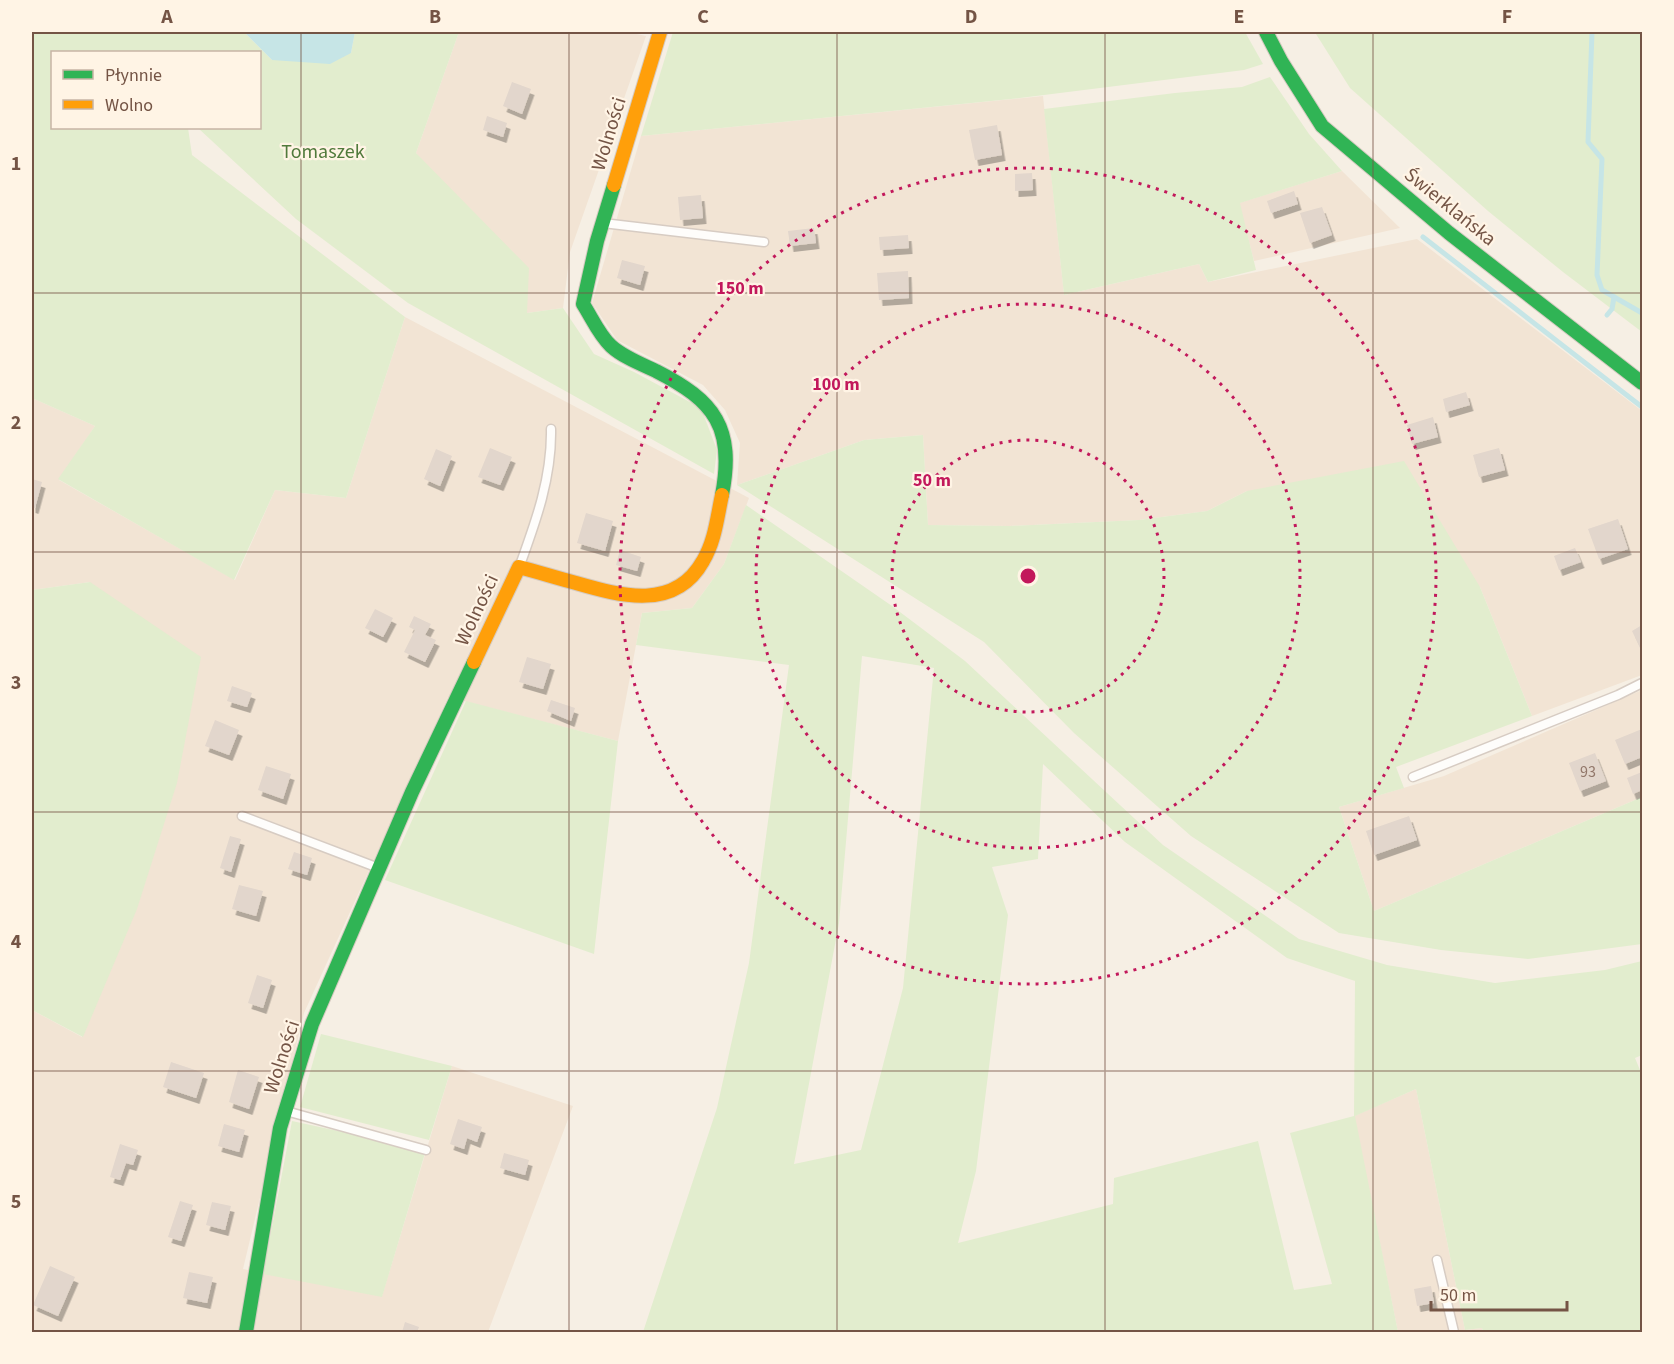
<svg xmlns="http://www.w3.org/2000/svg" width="1674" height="1364" viewBox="0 0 1674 1364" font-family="'Source Sans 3',sans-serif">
<defs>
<filter id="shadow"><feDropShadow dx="3.5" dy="6" stdDeviation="0" flood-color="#0004"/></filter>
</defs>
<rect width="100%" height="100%" fill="#f6efe4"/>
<g fill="#f2e4d4">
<polygon points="459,32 627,32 646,36 570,252 563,308 527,313 416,153"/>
<polygon points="1043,96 1064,295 1199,264 1208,282 1417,239 1642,411 1642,675 1532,716 1480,587 1247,491 1207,511 1139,520 1009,526 928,525 923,435 864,440 737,485 740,443 725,410 703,385 617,340 592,303 641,136"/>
<polygon points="1342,171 1400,228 1254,261 1239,203"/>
<polygon points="405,317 749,498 724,564 692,608 642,613 618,741 448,697 304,1013 243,1269 382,1296 452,1066 573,1106 488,1332 32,1332 32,1010 82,1037 90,582 32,590 32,398 95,426 59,480 235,580 275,490 346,498"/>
<polygon points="1642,690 1642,797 1374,911 1339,807 1444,776"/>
<polygon points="1416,1089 1465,1330 1482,1328 1483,1332 1398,1332 1354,1116"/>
</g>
<g fill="#e2edce" fill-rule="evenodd">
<polygon points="32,32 244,32 272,60 351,53 355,32 459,32 416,153 529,268 527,313 563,308 594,354 634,372 701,408 717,450 714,474 408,303 296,219 198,128 260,128 260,52 52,52 52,128 188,128 192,155 405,317 346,498 275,490 234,580 58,479 95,426 32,398"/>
<polygon points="673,32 1245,32 1263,64 1244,70 1011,99 641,136"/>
<polygon points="1325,32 1642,32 1642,332 1563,272 1488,211 1350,88 1316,34"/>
<polygon points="1270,77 1309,134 1342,171 1240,203 1256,270 1208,282 1199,264 1064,295 1044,109 1175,93 1242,87"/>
<polygon points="923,435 928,525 1009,526 1139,520 1207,511 1247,491 1404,461 1480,587 1532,716 1396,767 1404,788 1339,807 1374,911 1642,797 1642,944 1528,959 1441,950 1339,933 1191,836 1074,733 984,642 737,485 864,440"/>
<path d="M746,505L892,606L965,661L1163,845L1299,939L1387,965L1495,983L1605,970L1642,961V1055L1635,1058L1642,1075V1332H1483L1482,1328L1465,1330L1416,1089L1355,1116L1398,1332H643L717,1108L749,963L789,665L636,645L642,613L692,608L724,564ZM862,656L934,668L903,988L861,1150L794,1164L839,923ZM1043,764L1125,842L1287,958L1355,981L1354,1116L1290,1133L1332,1284L1294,1290L1258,1141L1114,1178L1113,1204L958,1243L976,1171L1008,915L992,867L1038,859Z"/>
<polygon points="90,582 201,657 177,783 137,909 83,1037 32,1010 32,590"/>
<polygon points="466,701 618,741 594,954 385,880"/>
<polygon points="321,1034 452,1066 429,1140 300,1107"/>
<polygon points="292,1121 426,1150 382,1297 263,1274"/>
</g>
<polygon fill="#c6e5e6" points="244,32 355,32 351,53 330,64 272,60"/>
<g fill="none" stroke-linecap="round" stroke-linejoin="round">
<g stroke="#c6e5e6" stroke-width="5">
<polyline points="1592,32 1588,142 1602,159 1597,275 1602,290 1642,313"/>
<polyline points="1423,237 1642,407"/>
<polyline points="1607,315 1612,309 1614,297"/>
</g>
</g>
<g fill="#e2d6cc" filter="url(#shadow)">
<polygon points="512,82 531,89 522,114 503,106"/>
<polygon points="487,116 507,123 503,137 483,130"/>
<polygon points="997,125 1002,155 975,160 969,130"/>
<polygon points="1032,173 1033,190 1015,191 1015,174"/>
<polygon points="1294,191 1298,204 1271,213 1267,201"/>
<polygon points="701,195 703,218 680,220 678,197"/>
<polygon points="1322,207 1332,235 1310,243 1300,213"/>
<polygon points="814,228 816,243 790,246 788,231"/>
<polygon points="908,235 909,248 880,250 879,237"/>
<polygon points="622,260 645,266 640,285 617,278"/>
<polygon points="908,271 909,298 879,300 877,273"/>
<polygon points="1466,392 1470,405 1446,412 1443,399"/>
<polygon points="1433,417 1438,437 1412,444 1407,425"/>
<polygon points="490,448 512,457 500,485 478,477"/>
<polygon points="1499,448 1505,470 1479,477 1473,455"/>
<polygon points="436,449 452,456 440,486 424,479"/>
<polygon points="32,479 42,482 35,508 32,507"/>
<polygon points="586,513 613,521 605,551 577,543"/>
<polygon points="1618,519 1628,549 1599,559 1588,529"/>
<polygon points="1575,548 1581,562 1559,570 1554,556"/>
<polygon points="620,550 641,557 637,571 616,565"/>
<polygon points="375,609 393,618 383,637 365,628"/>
<polygon points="414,616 431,624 425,635 436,640 425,662 404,652 415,630 409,627"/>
<polygon points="1642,625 1642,652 1632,631"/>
<polygon points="527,657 551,664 543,689 519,682"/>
<polygon points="232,686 252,693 247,707 227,701"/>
<polygon points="551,700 575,708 571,721 547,711"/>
<polygon points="215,720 239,730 229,755 205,746"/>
<polygon points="1642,729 1642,757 1625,764 1615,740"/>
<polygon points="1595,753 1606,781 1580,791 1569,763"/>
<polygon points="266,766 291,774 283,799 258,790"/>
<polygon points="1642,772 1642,790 1633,794 1627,778"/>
<polygon points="1409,816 1417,840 1374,855 1366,831"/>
<polygon points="230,836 241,839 231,872 220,868"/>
<polygon points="294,852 312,858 307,875 288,869"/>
<polygon points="239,885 263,891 256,916 232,909"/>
<polygon points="257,975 272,980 263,1008 248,1003"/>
<polygon points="171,1062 204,1073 196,1098 163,1087"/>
<polygon points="238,1070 259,1077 249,1109 229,1102"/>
<polygon points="458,1119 482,1127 477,1142 467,1138 464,1149 450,1144"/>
<polygon points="224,1124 245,1130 239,1152 218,1146"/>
<polygon points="120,1144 138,1150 133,1165 126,1163 120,1180 110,1177"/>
<polygon points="504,1153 529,1160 525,1175 500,1168"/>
<polygon points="180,1201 193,1205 181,1241 168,1237"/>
<polygon points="212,1202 231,1206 225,1230 206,1225"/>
<polygon points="50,1266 75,1277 58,1316 33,1305"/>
<polygon points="189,1272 213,1277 207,1303 183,1298"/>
<polygon points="1431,1286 1434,1303 1417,1306 1414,1289"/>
<polygon points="405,1322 419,1327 417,1332 402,1332"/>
</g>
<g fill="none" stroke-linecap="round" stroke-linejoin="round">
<defs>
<g id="lane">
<polyline points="603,223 764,242"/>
<path d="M520,565C536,521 552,477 551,429"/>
<polyline points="1413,777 1618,695 1642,683"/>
<polyline points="242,816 376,867"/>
<polyline points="286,1111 426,1150"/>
<polyline points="1437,1260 1454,1332"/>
</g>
<g id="fast">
<polyline points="1266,32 1281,61 1322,126 1449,233 1642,383"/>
<path d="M614,185L597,241L583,304C592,318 599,335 611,346C623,357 641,364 656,371C715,401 735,428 722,495"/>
<polyline points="246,1332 280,1128 312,1024 412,792 474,662"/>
</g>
<g id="slow">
<polyline points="614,185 660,32"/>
<path d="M474,662L519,567C538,572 557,578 576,583C621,596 675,611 703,561C715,541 717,518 722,495"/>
</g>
</defs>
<use href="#lane" stroke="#d7ccc3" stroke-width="11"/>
<use href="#fast" stroke="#d6cbc1" stroke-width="16"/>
<use href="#slow" stroke="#d6cbc1" stroke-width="16"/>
<use href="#lane" stroke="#fefdfb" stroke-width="8"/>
<use href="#fast" stroke="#30b455" stroke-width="14"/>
<use href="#slow" stroke="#ff9f0a" stroke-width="14"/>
</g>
<path fill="none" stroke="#745445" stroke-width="1.5" stroke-opacity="0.55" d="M301,32V1332M569,32V1332M837,32V1332M1105,32V1332M1373,32V1332M32,293H1642M32,552H1642M32,812H1642M32,1071H1642"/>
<g fill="none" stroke="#c2185b" stroke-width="3" stroke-dasharray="3 6">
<circle cx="1028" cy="576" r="136"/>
<circle cx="1028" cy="576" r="272"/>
<circle cx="1028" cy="576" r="408"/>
</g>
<g text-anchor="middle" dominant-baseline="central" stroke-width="4.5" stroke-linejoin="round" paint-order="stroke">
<g font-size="16" fill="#917669">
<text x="1588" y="772">93</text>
</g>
<g font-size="20" fill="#745445" stroke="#fff4e5">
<text transform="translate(609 134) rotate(-73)">Wolności</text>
<text transform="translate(1450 207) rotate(39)">Świerklańska</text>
<text transform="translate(477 610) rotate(-65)">Wolności</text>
<text transform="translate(282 1057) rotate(-72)">Wolności</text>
</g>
<g font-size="20" fill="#517a3c" stroke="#fff4e5">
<text x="323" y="152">Tomaszek</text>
</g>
</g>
<circle cx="1028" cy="576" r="9" fill="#c2185b" stroke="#fff4e5" stroke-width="3"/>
<g font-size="18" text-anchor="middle" font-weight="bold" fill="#c2185b" stroke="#fff4e5" stroke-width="4.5" stroke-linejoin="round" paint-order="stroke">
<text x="740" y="294">150 m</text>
<text x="836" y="390">100 m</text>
<text x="932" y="486">50 m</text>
</g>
<rect width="1674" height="1364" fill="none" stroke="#fff4e5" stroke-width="66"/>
<rect x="51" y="51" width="210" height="78" fill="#fff4e5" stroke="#c7b4a5" stroke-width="1.5"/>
<rect x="63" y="70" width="30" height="9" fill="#30b455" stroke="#c7b4a5" stroke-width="1.5"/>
<text x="105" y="81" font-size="18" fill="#745445">Płynnie</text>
<rect x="63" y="100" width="30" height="9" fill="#ff9f0a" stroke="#c7b4a5" stroke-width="1.5"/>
<text x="105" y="111" font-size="18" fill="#745445">Wolno</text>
<path d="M1431 1301v9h136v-9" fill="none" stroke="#745445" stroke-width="3"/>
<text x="1440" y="1301" font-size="18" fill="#745445" stroke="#fff4e5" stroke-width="4.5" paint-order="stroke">50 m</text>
<rect x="33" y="33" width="1608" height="1298" fill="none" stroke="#745445" stroke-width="2"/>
<g font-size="20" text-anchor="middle" font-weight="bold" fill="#745445">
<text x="167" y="23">A</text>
<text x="435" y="23">B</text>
<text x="703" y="23">C</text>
<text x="971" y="23">D</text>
<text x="1239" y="23">E</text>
<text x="1507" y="23">F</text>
<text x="16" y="170">1</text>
<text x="16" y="429">2</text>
<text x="16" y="689">3</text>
<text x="16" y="948">4</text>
<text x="16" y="1208">5</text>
</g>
</svg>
